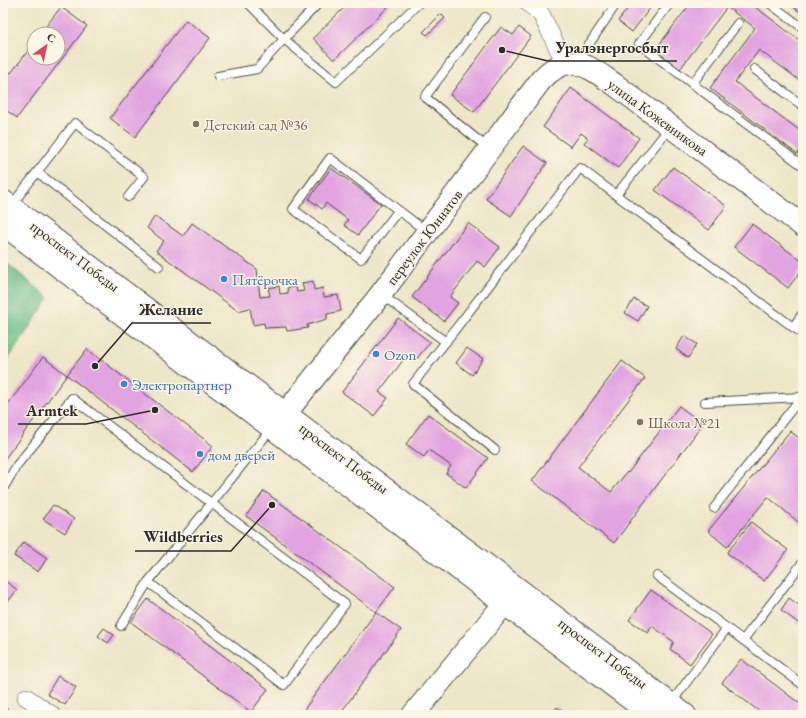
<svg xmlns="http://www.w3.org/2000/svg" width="806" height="718" viewBox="0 0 806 718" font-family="'EB Garamond',serif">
<rect width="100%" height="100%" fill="#fcf5e5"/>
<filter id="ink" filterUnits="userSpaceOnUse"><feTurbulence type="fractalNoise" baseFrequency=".025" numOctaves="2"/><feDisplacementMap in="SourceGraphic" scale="8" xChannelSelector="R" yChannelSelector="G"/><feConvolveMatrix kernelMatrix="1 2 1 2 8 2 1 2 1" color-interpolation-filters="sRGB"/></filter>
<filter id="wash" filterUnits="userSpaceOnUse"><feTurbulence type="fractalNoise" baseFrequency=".012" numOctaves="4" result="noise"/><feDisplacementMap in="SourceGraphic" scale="16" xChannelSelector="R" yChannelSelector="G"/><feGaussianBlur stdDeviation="0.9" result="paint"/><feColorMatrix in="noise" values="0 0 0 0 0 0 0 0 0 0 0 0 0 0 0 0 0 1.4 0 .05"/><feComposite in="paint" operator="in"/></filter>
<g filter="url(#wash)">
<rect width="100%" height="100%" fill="#eee6c8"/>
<polygon fill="#6cbb86" stroke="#4c7358" points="3,260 49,298 3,367"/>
<g id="blocks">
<g fill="#e2a4e1">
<polygon points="349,3 392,3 334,60 313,38"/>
<polygon points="632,3 654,3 632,32 618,21"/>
<polygon points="691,3 750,3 803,43 803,83 759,50 735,82 803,133 803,146 797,154 710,88 755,28 727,7 680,69 655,50"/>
<polygon points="788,3 803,3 803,14"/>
<polygon points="61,7 87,26 17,118 3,108 3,67 11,73 34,43 34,58 58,58 58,34 40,34"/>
<polygon points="441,14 445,18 427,35 423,32"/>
<polygon points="186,20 210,38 135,137 110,118"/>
<polygon points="501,27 513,35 519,27 531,36 474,112 450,95"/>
<polygon points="571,88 639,138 618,168 584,143 588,138 581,133 571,147 543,127"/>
<polygon points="523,146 547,163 511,216 486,199"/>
<polygon points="673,167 726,206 709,230 655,190"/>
<polygon points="331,168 381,204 358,235 344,225 348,220 326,203 322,209 309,199"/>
<polygon points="155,216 183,236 192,223 257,269 260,297 270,296 268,288 279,286 280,294 288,293 287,288 296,287 297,292 304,291 302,283 313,281 314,290 323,288 324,297 338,295 341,311 327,314 327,319 307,325 308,328 287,331 286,327 265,328 264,323 253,325 250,308 238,311 156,251 164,241 147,228"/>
<polygon points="468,223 500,247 485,267 477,261 450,297 458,303 444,321 412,297"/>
<polygon points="752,224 803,262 803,268 788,288 734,247"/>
<polygon points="634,299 647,306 638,321 625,313"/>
<polygon points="398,318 430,342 415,361 407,355 379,392 388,398 374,416 342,392"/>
<polygon points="684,336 697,344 688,358 676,349"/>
<polygon points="467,348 483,359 472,375 456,363"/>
<polygon points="87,349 213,446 193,472 67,375 3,461 3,411 43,357 67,375"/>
<polygon points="622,361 645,378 578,467 611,492 627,472 628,473 679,406 703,424 614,543 532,481"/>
<polygon points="428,414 488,458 466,488 446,473 451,466 429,450 424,457 406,444"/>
<polygon points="790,431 803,441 803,526 768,497 727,547 708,531"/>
<polygon points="264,491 395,587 376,612 246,516"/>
<polygon points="53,505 74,519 65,533 43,519"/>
<polygon points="751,522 788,550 764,581 727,553"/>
<polygon points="24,542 47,558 38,572 14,556"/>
<polygon points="3,579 17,590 3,608"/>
<polygon points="651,590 712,634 690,664 670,649 674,642 652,626 648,633 629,620"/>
<polygon points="789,598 803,608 802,626 781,610"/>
<polygon points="148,599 268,689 251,712 131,622"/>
<polygon points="376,612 401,630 339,715 300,715"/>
<polygon points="104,628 114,635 108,643 98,636"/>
<polygon points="741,659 803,706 803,715 764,715 722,683"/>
<polygon points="58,676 76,687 65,705 47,694"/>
<polygon points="557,707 568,715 550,715"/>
<polygon points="6,708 16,715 3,715"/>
</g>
</g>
</g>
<g filter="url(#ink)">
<use href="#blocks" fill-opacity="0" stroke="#484743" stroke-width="1"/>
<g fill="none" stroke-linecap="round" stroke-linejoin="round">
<defs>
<g id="lane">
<polyline points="319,3 284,39 336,82 419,3"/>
<polyline points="670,3 639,44 803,166"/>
<polyline points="769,3 803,28"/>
<polyline points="485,17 425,97 489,149"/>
<polyline points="577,62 617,3"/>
<polyline points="754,69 803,106"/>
<polyline points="218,76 257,69 284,39 248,3"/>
<polyline points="692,84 738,23"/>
<polyline points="37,172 159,267"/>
<polyline points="616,195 670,127"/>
<polyline points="11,206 75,123 144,177 128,197"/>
<polyline points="398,211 361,259 293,209 330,158 427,232"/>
<polyline points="382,295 446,342"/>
<polyline points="793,327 803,334"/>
<polyline points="705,402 802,397"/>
<polyline points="495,450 413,384 580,168 793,327 803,313"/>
<polyline points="3,489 17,465 72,398 345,604 284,685 148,582"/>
<polyline points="714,508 803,395"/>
<polyline points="657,576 803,685"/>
<polyline points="121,626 148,582 272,428"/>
<polyline points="743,640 803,562"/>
<polyline points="671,703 727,628"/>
</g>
<g id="street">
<polyline points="528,3 541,14 565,63"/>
<polyline points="26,697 52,715"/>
</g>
<g id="secondary">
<path d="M285,414L381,294L541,80C569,50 586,65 614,84L803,226"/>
<polyline points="413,715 505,603"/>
</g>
<g id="primary">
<polyline points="3,201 685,715"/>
<polyline points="3,224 652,715"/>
</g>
</defs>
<use href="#lane" stroke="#484743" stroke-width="10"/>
<use href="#street" stroke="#484743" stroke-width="18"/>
<use href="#secondary" stroke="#484743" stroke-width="24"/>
<use href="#primary" stroke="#484743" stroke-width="24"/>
<use href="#lane" stroke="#fff" stroke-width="8"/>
<use href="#street" stroke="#fff" stroke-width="17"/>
<use href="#secondary" stroke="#fff" stroke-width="22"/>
<use href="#primary" stroke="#fff" stroke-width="22"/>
</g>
</g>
<g fill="#8d6e63" stroke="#fcf5e5" stroke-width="1.5">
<circle cx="196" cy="124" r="4"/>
<circle cx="640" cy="422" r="4"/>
</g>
<g fill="#3f7fe0" stroke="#fcf5e5" stroke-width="1.5">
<circle cx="224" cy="279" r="4"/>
<circle cx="376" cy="354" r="4"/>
<circle cx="124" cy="384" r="4"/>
<circle cx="200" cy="454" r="4"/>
</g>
<g text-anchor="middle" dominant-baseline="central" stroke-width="3" stroke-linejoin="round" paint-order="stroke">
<g font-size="15" fill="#2b2b2b" stroke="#fcf5e5">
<text transform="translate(658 117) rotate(36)">улица Кожевникова</text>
<text transform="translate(424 237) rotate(-53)">переулок Юннатов</text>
<text transform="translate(75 256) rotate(37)">проспект Победы</text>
<text transform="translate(344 458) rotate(37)">проспект Победы</text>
<text transform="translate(603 653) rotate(37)">проспект Победы</text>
</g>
<g font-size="15" fill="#785e54" stroke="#fcf5e5" text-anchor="start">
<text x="204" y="124">Детский сад №36</text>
<text x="648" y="422">Школа №21</text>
</g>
<g font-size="15" fill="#366cbe" stroke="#fcf5e5" text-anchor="start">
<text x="232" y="279">Пятёрочка</text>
<text x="384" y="354">Ozon</text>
<text x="132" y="384">Электропартнер</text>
<text x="208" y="454">дом дверей</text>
</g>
</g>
<path fill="none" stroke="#2b2b2b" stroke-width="1.5" d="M502 50L548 61H677M95 366L132 323H211M155 410L86 424H18M272 505L231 551H135"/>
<g fill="#2b2b2b" stroke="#fcf5e5" stroke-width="1.5">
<circle cx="502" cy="50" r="4"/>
<circle cx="95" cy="366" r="4"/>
<circle cx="155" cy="410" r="4"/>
<circle cx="272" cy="505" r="4"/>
</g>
<g font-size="16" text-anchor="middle" font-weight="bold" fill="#2b2b2b" stroke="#fcf5e5" stroke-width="3" stroke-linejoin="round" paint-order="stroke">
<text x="612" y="53">Уралэнергосбыт</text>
<text x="171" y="315">Желание</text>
<text x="52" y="416">Armtek</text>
<text x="183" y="542">Wildberries</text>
</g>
<rect width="806" height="718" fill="none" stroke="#fcf5e5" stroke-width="16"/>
<g transform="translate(46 46) rotate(33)"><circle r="19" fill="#fcf5e5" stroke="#a8a49b"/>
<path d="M0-3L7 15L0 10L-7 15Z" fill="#d1495b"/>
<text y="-6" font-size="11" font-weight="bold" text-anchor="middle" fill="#2b2b2b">С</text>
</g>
</svg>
